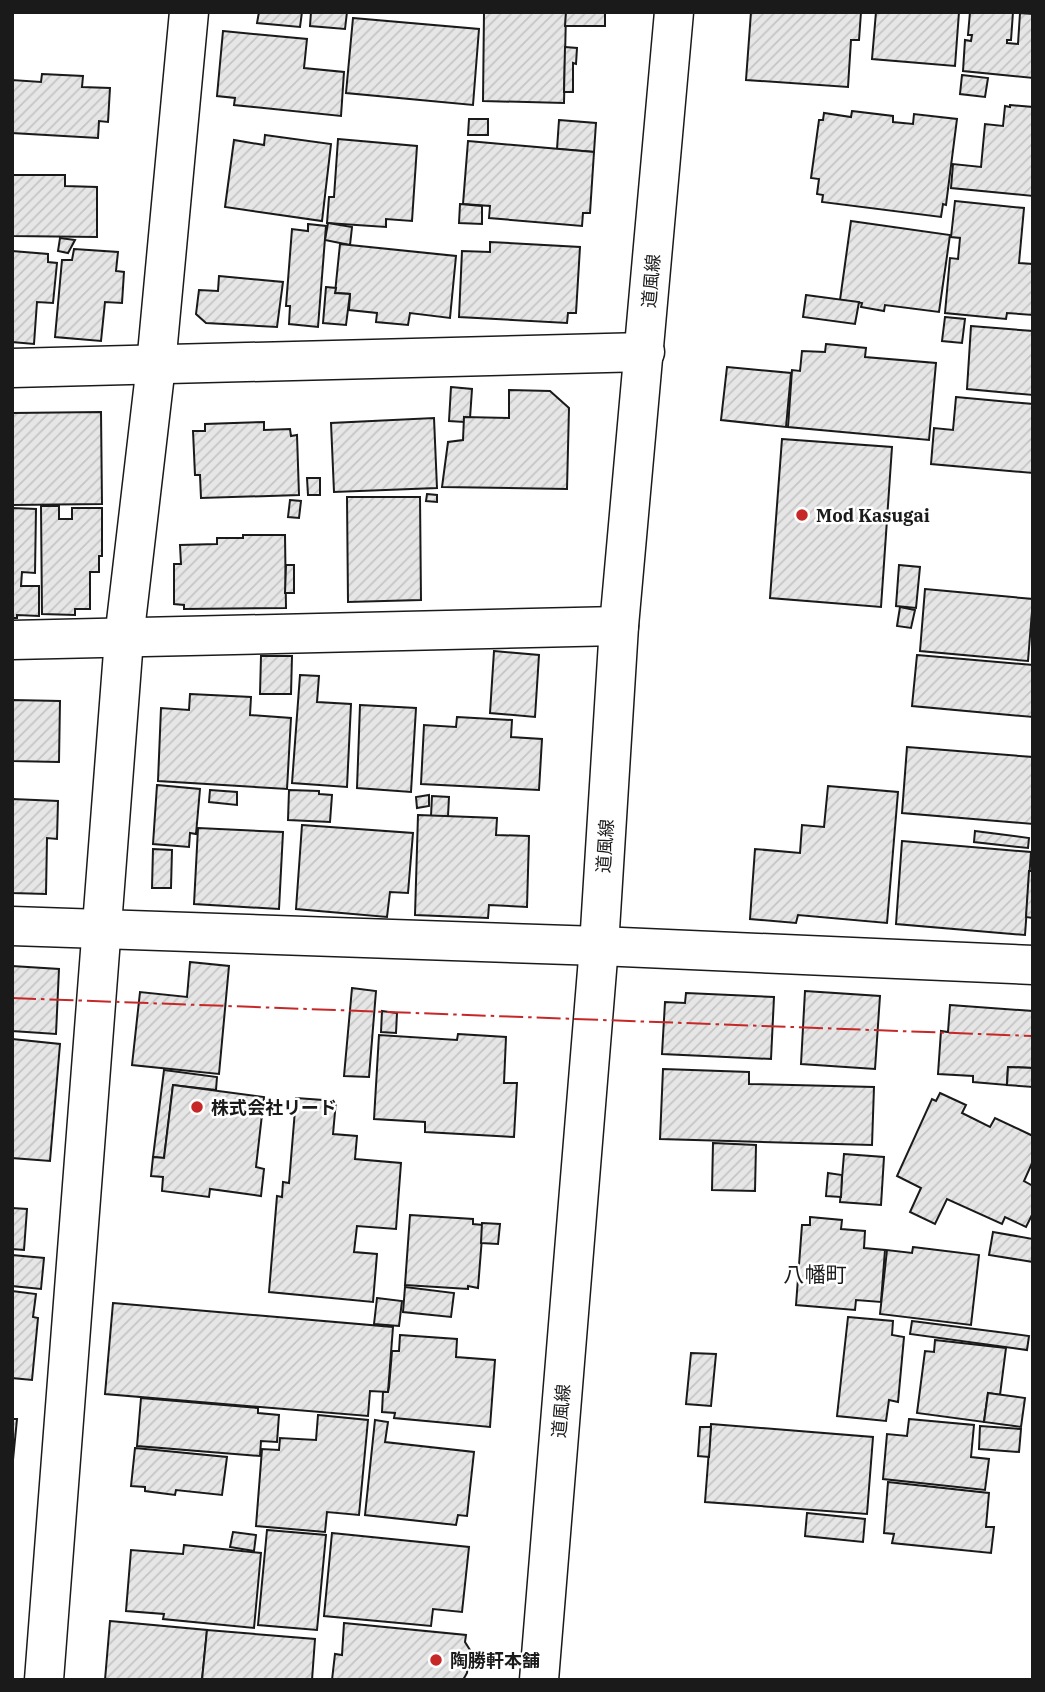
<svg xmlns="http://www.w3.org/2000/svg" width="1045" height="1692" viewBox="0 0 1045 1692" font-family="'IBM Plex Serif','Noto Sans JP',serif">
<defs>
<pattern id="building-hatch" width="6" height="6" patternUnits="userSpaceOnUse" patternTransform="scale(1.75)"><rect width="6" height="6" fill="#e6e6e6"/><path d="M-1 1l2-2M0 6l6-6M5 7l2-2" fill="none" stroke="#c5c5c5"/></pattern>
</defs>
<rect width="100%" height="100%" fill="#fff"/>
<g fill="url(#building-hatch)" stroke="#1a1a1a" stroke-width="2">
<polygon points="259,12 302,12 300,27 257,23"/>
<polygon points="311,12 347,12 345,29 310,26"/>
<polygon points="484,12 566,12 564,103 483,101"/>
<polygon points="566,12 605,12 605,26 565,26"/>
<polygon points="751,12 861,12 859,40 851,40 848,87 746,80"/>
<polygon points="876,12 959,12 955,66 872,59"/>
<polygon points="970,12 1013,12 1011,40 1007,40 1007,43 1018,44 1020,13 1033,14 1033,78 963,71 965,40 971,41 972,35 968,35"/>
<polygon points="353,18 479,29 473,105 346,93"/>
<polygon points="223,31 307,39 304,68 344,72 341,116 234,105 235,98 217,96"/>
<polygon points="565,47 577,48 576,64 573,63 573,92 564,92"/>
<polygon points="42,74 83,76 82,87 110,88 108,122 99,121 98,138 12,133 12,80 41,82"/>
<polygon points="962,75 988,78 985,97 960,94"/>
<polygon points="1010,105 1033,107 1033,196 951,188 953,164 981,167 985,124 1003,126 1005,106 1010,107"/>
<polygon points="852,111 893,116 893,122 913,124 914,114 957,119 946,205 943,204 941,217 822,202 823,195 817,194 819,179 811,178 819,120 823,120 824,113 851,117"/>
<polygon points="469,119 488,119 488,135 468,135"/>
<polygon points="559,120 596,123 594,152 557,149"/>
<polygon points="265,135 331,144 322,221 225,207 234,140 264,145"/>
<polygon points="338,139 417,146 412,221 386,219 386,227 327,223 329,197 334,197"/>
<polygon points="468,141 594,152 590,213 583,213 582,226 489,218 490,206 463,204"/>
<polygon points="12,175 65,175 65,186 97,187 97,237 12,236"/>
<polygon points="955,201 1024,208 1019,263 1033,264 1033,315 1007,313 1006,319 945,313 950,258 958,259 960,238 951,237"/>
<polygon points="460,204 482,206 482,224 459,223"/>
<polygon points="851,221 950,235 939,312 885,305 884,311 861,307 862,303 840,300"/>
<polygon points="328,223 352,227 350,245 325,240"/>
<polygon points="308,224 326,226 318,327 289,324 290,306 286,306 292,229 308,231"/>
<polygon points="60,238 75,240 68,253 58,251"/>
<polygon points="490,242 580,247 576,313 568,313 567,323 459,317 462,251 490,252"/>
<polygon points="340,244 456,256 450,318 410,313 408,325 376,322 377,313 349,310 350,294 335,293"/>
<polygon points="74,249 118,252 116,271 124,272 122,303 105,302 101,341 55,337 62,260 72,260"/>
<polygon points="12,251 48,254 48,262 57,263 53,303 37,302 34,344 12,342"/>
<polygon points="219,276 283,282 277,327 206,323 196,314 199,290 218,291"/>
<polygon points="326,287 336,288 335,293 350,294 346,325 323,323"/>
<polygon points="806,295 859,302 855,324 803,317"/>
<polygon points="945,317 965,319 962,343 942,341"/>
<polygon points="971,326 1033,331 1033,395 967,389"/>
<polygon points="826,344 866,348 865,357 936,363 929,440 788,427 792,370 800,371 802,351 825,352"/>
<polygon points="727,367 791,373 786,427 721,420"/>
<polygon points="451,387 472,389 470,418 464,417 464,422 449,421"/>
<polygon points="509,390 550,391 569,408 567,489 442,487 448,442 463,440 464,417 509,418"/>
<polygon points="956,397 1033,404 1033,473 931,464 934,428 953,430"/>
<polygon points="101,412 102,504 12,505 12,413"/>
<polygon points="434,418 437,488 334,492 331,423"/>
<polygon points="264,422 264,430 290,429 291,436 297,435 299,495 201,498 200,475 195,475 193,431 205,431 205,424"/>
<polygon points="782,439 892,447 881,607 770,598"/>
<polygon points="307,478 320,478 320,495 308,495"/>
<polygon points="427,494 437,495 437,502 426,501"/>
<polygon points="347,497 420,497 421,600 348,602"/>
<polygon points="290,500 301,501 299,518 288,517"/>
<polygon points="41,506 59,506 59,519 72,519 72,508 102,508 102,556 99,556 99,572 90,572 90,609 75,609 75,615 42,614"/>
<polygon points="12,508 36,509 35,573 22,572 21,586 39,586 39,616 17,615 17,618 12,618"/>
<polygon points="243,535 285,535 286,608 184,609 184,605 174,604 174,564 181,564 180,545 217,544 217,538 243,538"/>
<polygon points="286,565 294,565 294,593 285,593"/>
<polygon points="899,565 920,567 916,608 896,606"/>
<polygon points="925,589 1033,599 1028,661 920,651"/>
<polygon points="900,607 915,610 911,628 897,626"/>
<polygon points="494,651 539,655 535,717 490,713"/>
<polygon points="917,655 1033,665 1033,717 912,706"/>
<polygon points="261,656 292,656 291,694 260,694"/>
<polygon points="300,675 319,676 317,702 351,704 347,787 292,783"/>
<polygon points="190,694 251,697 250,715 291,718 287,789 158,781 161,708 189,710"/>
<polygon points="12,700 60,701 59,762 12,761"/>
<polygon points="360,705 416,708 411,792 357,788"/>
<polygon points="457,717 512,720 511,737 542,739 539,790 421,784 424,725 456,727"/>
<polygon points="907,747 1033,757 1033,824 902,813"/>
<polygon points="157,785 200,789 196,834 190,833 189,847 153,844"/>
<polygon points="828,786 898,792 887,923 798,915 796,923 750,919 755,849 800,853 802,825 824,827"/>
<polygon points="210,790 237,792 237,805 209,802"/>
<polygon points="289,790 319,791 319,794 332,795 330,822 288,820"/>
<polygon points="429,795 429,806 417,808 416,797"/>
<polygon points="432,796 449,797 448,816 431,816"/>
<polygon points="12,799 58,801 57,839 47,838 46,894 12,893"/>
<polygon points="418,815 497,818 496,835 529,836 527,907 489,905 488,918 415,915"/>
<polygon points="302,825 413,833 408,893 390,892 387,917 296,909"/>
<polygon points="198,828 283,832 279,909 194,904"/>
<polygon points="975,831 1029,838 1028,848 974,842"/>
<polygon points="902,841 1031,852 1025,935 896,924"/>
<polygon points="153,849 172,850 171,888 152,888"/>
<polygon points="1029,871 1033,871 1033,918 1026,917"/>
<polygon points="190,962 229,966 219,1074 132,1065 140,992 187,997"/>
<polygon points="12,966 59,969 56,1034 12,1031"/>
<polygon points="352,988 376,991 369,1077 344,1076"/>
<polygon points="805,991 880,996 875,1069 801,1064"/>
<polygon points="686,993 774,997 771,1059 662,1054 665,1002 685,1003"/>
<polygon points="950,1005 1033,1011 1033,1068 1008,1067 1007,1085 973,1082 973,1076 938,1074 941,1031 948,1032"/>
<polygon points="382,1011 397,1013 396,1033 381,1032"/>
<polygon points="458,1034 506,1037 504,1083 517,1083 514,1137 425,1132 425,1122 374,1119 379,1035 457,1040"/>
<polygon points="12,1039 60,1044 50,1161 12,1158"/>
<polygon points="1008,1067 1033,1068 1033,1087 1007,1085"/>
<polygon points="663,1069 749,1072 749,1084 874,1087 872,1145 660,1139"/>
<polygon points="164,1070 217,1077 216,1090 173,1085 164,1158 153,1157"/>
<polygon points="173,1085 264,1097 256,1167 264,1169 261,1196 210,1189 209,1197 162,1191 163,1177 151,1176 153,1157 164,1158"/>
<polygon points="940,1093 966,1105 962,1113 990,1127 995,1118 1033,1136 1033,1161 1024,1181 1033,1186 1033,1213 1026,1227 1005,1217 1002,1224 947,1199 935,1224 910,1212 921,1188 897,1176 932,1099 936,1101"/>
<polygon points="296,1098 336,1101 333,1134 357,1136 355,1159 401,1163 396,1229 357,1226 354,1252 377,1254 373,1302 269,1292 277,1196 282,1197 283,1182 289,1183"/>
<polygon points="713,1143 756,1145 755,1191 712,1190"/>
<polygon points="844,1154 884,1157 881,1205 840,1202"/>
<polygon points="828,1173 842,1175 841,1197 826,1196"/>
<polygon points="12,1208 27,1209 24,1250 12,1249"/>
<polygon points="410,1215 473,1219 473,1224 483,1225 478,1288 468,1286 468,1289 405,1285"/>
<polygon points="810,1217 842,1220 841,1229 865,1231 864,1248 885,1250 881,1302 856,1300 855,1310 796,1305 802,1225 810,1225"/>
<polygon points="482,1223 500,1224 498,1244 481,1243"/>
<polygon points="993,1232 1033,1239 1033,1262 989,1255"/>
<polygon points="913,1247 979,1255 971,1325 880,1314 887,1250 912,1253"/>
<polygon points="12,1255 44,1258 41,1289 12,1286"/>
<polygon points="405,1287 454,1293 451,1317 403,1312"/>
<polygon points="12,1291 36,1294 33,1317 38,1318 32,1380 12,1378"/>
<polygon points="377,1298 402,1301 399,1326 374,1324"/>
<polygon points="113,1303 393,1327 388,1392 370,1391 368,1416 105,1394"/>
<polygon points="848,1317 893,1321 892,1335 904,1337 898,1402 889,1400 886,1421 837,1416"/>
<polygon points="912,1321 1029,1336 1027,1350 910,1334"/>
<polygon points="400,1335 457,1339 456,1357 495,1360 490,1427 394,1418 395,1413 382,1412 383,1392 388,1392 389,1387 392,1351 399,1351"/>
<polygon points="935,1340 1006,1348 1000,1395 988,1393 984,1422 917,1413 925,1351 934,1352"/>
<polygon points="691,1353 716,1354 711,1406 686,1404"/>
<polygon points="988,1393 1025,1398 1021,1427 984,1422"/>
<polygon points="141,1398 258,1408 258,1413 279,1415 277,1442 261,1441 260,1456 137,1446"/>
<polygon points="318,1415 368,1420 359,1515 327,1512 325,1532 256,1526 262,1449 279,1450 280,1438 316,1440"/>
<polygon points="12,1419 17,1419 12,1470"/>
<polygon points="909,1419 974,1425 971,1457 989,1459 985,1490 883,1479 887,1434 907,1436"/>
<polygon points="375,1420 388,1422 385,1442 474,1452 467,1516 458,1515 456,1525 365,1515"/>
<polygon points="711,1424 873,1437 867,1514 705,1502"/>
<polygon points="980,1426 1021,1429 1019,1452 979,1449"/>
<polygon points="700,1427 711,1427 709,1457 698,1456"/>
<polygon points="135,1448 227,1457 222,1495 176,1490 175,1495 145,1491 145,1487 131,1486"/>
<polygon points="888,1482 989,1493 986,1527 994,1527 991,1553 892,1543 894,1534 884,1533"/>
<polygon points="807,1513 865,1519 863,1542 805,1536"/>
<polygon points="267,1530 326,1535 317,1630 258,1625"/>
<polygon points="233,1532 256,1535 254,1551 230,1547"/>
<polygon points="332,1533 469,1547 462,1612 433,1609 431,1626 324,1616"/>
<polygon points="184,1545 261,1553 254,1628 163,1619 164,1614 126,1611 131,1550 183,1554"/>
<polygon points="110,1621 207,1630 202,1680 105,1680"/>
<polygon points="344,1623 466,1635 465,1642 470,1650 467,1673 463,1680 332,1680 335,1654 342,1655"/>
<polygon points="207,1630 315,1639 312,1680 202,1680"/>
</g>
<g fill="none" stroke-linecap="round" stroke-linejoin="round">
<defs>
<g id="minor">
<polyline points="12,368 645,352"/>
<polyline points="12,640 619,626"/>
<polyline points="12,926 599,946 1033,965"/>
<polyline points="44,1680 124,639 156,365 189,12"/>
<polyline points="539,1680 599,946 619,626 674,12"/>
</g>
</defs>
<use href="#minor" stroke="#1a1a1a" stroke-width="41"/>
<use href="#minor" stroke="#fff" stroke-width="38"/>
<polyline stroke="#c62828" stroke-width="2" stroke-dasharray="24 5 3.5 5" stroke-linecap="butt" points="12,998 1033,1036"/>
</g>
<g fill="#c62828" stroke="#fff" stroke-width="2.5">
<circle cx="802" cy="515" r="7"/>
<circle cx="197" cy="1107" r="7"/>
<circle cx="436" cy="1660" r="7"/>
</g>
<g text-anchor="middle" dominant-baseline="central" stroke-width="5" stroke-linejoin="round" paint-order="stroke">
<g font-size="18" fill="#1a1a1a" stroke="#fff">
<text transform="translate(651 281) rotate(-85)">道風線</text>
<text transform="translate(605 846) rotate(-86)">道風線</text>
<text transform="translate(561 1411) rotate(-85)">道風線</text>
</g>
<g font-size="18" font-weight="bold" fill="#1a1a1a" stroke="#fff" text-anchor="start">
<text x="816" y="515">Mod Kasugai</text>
<text x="211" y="1107">株式会社リード</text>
<text x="450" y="1660">陶勝軒本舗</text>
</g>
<g font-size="21" fill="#1a1a1a" stroke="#fff">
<text x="815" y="1274">八幡町</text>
</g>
</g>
<rect width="1045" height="1692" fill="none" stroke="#1a1a1a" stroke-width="28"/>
</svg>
